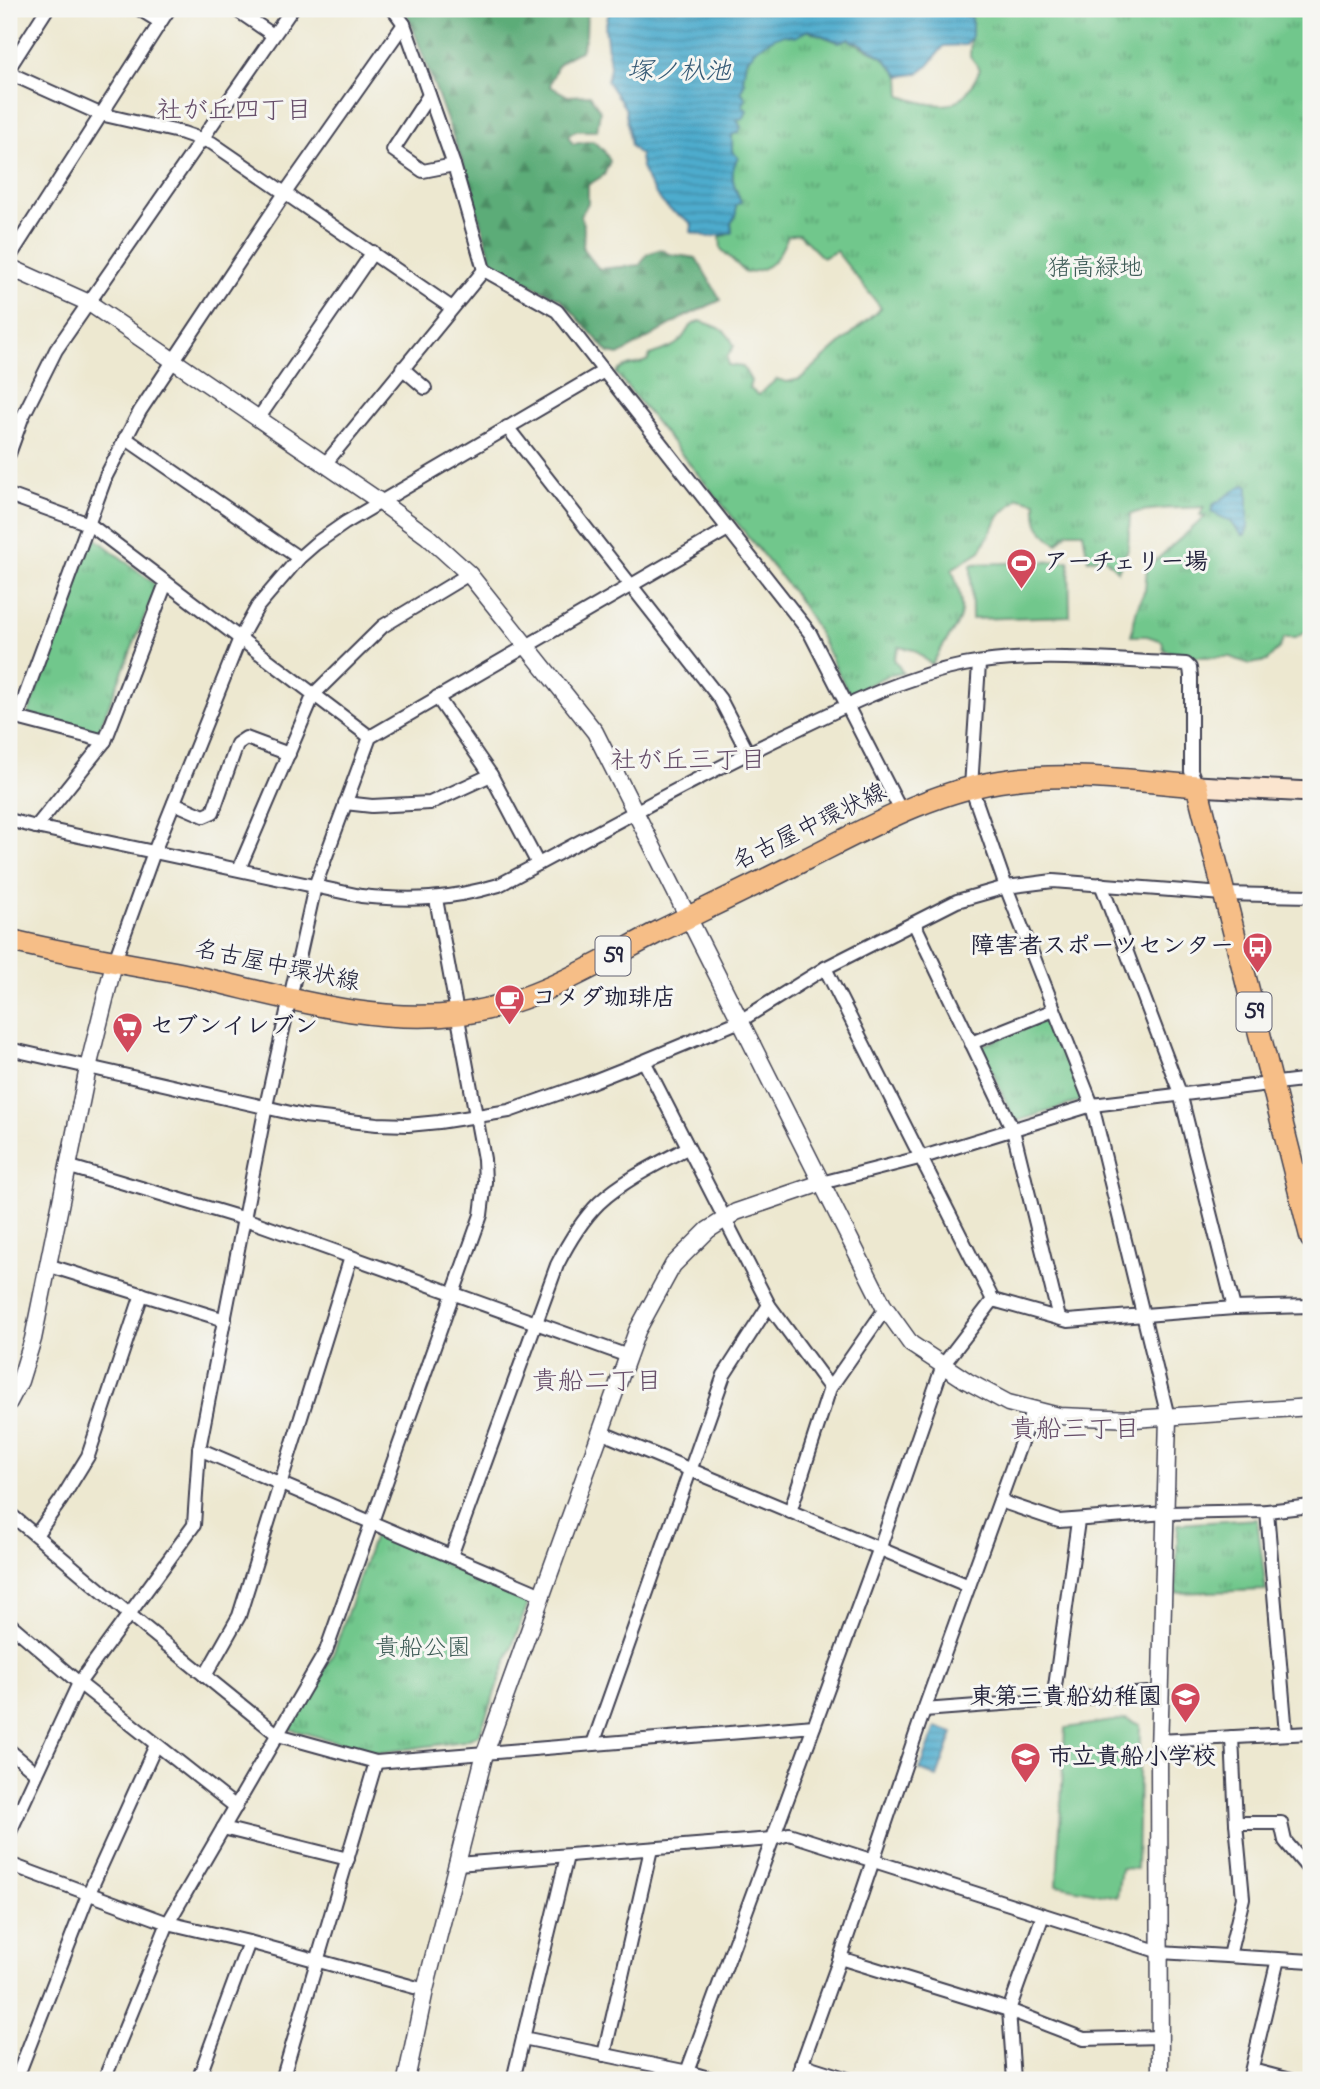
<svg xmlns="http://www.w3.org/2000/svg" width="1320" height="2089" viewBox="0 0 1320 2089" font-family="'Indie Flower','Klee One',sans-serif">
<defs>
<pattern id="grass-tufts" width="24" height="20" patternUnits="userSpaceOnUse" patternTransform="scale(1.75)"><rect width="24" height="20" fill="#71c78c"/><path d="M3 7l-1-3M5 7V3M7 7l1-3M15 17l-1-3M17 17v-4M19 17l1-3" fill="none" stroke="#5ca174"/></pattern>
<pattern id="forest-firs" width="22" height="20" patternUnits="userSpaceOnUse" patternTransform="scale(1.75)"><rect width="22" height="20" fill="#5cac78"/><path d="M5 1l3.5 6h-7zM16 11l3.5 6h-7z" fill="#4c8c64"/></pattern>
<pattern id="water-rules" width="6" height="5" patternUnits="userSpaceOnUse" patternTransform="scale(1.75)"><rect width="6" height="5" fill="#4eaccd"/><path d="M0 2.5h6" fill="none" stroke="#408ca8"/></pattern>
</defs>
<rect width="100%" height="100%" fill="#f6f6f2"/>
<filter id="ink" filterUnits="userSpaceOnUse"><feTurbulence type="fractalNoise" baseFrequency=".0143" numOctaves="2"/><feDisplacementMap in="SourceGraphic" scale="14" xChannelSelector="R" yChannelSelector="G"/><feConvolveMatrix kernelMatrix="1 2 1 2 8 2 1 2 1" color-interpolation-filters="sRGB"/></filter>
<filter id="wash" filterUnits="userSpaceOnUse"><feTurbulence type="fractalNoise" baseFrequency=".00686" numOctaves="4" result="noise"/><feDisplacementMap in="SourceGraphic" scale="28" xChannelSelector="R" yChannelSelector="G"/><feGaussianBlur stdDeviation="1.57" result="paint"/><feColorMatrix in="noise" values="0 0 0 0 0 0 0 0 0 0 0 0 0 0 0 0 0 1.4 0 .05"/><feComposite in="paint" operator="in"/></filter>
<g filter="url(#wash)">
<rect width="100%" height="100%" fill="#ede8d0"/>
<g fill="url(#grass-tufts)" stroke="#4a7464" stroke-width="2">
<path d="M965,9H1311V615L1308,616L1309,630L1295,638H1284L1280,647L1267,661L1250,664L1230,657H1188L1164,650L1162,641L1147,636H1131L1137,608L1145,590L1147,568L1206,516L1200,515L1204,507C1179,509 1154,507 1130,514L1128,549L1118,571L1104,557L1088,560L1083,532H1068L1057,544C1038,529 1035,526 1036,502L1019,498L1000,515L980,551L952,569C973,625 955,620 932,665L914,650L899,647L894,659L903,673L886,676L853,693L847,690L814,624L796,596L616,373C625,363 637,366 648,360L650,355C659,351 671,349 679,342C688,333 685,327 700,321C716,326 728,329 734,346L727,357L728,365L743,367L751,381L749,388L758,395L777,379L787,382L800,379L881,308L836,251L823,258L799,234L788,236C777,260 773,269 746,273L721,249L720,237L732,233L731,223L736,216V204L741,201L733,183L732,134L739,132L737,120L742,105L741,91L746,61L753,50L775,36L807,30L838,42L850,38L851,41L883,57L900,76L901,96C915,101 943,110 957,101C967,96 976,79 980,69L970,56L972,18L966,16Z"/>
<polygon points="93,536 157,586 98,732 28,714"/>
<polygon points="1050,1018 1084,1100 1015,1122 981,1046"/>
<polygon points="1257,1519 1266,1590 1176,1593 1178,1524"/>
<polygon points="375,1533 530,1598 479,1735 464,1741 378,1753 289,1729 333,1654"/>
</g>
<path fill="url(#forest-firs)" stroke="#3f675a" stroke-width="2" d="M402,9H587L586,36L581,51C560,60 556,63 550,86L568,96L590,95L600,111L597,131H575L568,136L573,144L593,141L604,151L610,161L604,175L588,185V203L581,215L584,228L583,249L599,269L640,265L647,254L661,249L669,254L696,258L721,300L684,317L619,355L609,353L561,299L494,267L462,161L409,18Z"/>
<g fill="#71c78c" stroke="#4a7464" stroke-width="2">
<polygon points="1069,561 1070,616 972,619 971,564"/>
<polygon points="1126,1719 1140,1725 1137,1869 1121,1868 1117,1897 1057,1885 1065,1728"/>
</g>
<g fill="url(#water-rules)" stroke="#386784" stroke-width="2">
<path d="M610,9H965L966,16L972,17V36L966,45L944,46C927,65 929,74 900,76L883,57L858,42L851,41L850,38L839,42L808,30L795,37C779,30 768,43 754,50L752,55L746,61L743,79L745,82L741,91L746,99L742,106L747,110L744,118L737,120L741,127L739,132L732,135V150L738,158C728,173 734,187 741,202L736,205V216L731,223L732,233L709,237L691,232L692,225C687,217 677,216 669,209C656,198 640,172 640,155L631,146L625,108L607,81L610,67L605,27Z"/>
<polygon points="1243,485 1248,486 1248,527 1245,535 1242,535 1230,521 1211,512 1213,505"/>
<polygon points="936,1727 953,1733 937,1777 920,1770"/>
</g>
</g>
<g filter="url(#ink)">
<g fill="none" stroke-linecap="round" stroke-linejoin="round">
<defs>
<g id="minor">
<polyline points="139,9 160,22"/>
<polyline points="235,9 273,35"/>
<path d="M393,9L404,24L454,165L484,270L557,311L604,371L345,523L315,544L299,558L258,606L240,638L154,852L361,896C412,901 448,900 499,885C599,832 698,776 800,728C852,703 907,676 964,665C1037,651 1112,661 1186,664L1190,668L1191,676V771L1197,786"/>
<polyline points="9,68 47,9"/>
<polyline points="9,73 100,114 183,133 212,143 452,308"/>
<polyline points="429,95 393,150 423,171 454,165"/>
<polyline points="9,258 169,9"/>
<polyline points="402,368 425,388"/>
<polyline points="604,371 810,633 901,811"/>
<polyline points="258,419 373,252"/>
<polyline points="507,427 720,699 748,753"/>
<polyline points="125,438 299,558"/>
<polyline points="9,454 22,418 56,350 292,9"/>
<polyline points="325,464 484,270"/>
<polyline points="9,495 89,524 370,737"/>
<polyline points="979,664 971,787 1006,887 1092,1105 1168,1417"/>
<polyline points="437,697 491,775 538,864"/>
<polyline points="9,716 105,741 36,827 154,852 114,963"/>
<polyline points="17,718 106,476 140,411 285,193 404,24"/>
<polyline points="105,741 166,583"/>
<polyline points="174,803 204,816 213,812 237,744 246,738 289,754"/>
<polyline points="345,803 372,806 430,803 491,775"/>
<polyline points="9,820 36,827"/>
<polyline points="239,869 314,694 383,626 469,574"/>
<polyline points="1101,884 1180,1093 1234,1308"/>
<polyline points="914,923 1013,1130 1059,1318"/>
<polyline points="825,968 993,1300 1068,1321 1234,1308 1311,1306"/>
<polyline points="971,1043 1054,1010"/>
<polyline points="9,1049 304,1116 377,1124 408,1125 439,1122 509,1111 586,1084 644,1061 740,1021 825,968 957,901 1006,887 1053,881 1223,894 1311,896"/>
<polyline points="644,1061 769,1305 830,1388"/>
<polyline points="67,1166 245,1219 628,1356"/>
<polyline points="821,1183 923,1157 1092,1105 1311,1079"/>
<polyline points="47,1265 225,1320"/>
<polyline points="600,1432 969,1586"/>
<polyline points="199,1449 542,1595"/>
<polyline points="1000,1501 1059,1521 1166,1513 1267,1511 1311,1506"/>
<polyline points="1267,1511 1286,1734"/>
<polyline points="790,1512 830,1388 885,1309"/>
<polyline points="9,1513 130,1615 278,1735 376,1762 814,1726"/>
<polyline points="36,1535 61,1500 88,1456 142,1294"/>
<path d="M451,1556L557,1265C568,1243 581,1221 599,1203C624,1180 657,1164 687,1148"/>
<polyline points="9,1623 79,1683 236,1807"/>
<polyline points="205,1676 239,1616 351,1257"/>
<polyline points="1053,1701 1078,1521"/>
<polyline points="924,1710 1161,1692"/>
<polyline points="1159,1741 1311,1733"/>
<polyline points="593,1744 724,1375 769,1305"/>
<polyline points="9,1750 36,1773"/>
<polyline points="1236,1823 1281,1823 1285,1841 1311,1872"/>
<polyline points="223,1828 348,1859"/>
<polyline points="9,1834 79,1683 194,1525 199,1449 266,1106 315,886 370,737 728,529"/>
<polyline points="9,1864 168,1923 249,1942 425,1990"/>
<polyline points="457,1864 772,1839 789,1834 1160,1952 1311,1961"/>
<polyline points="1229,1956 1243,1898 1236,1823 1232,1737"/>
<polyline points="840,1958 1009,2010 1084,2039 1160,2037"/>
<polyline points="523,2038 688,2072 715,2080"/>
<polyline points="604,2055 651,1849"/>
<polyline points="801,2064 851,2080"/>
<polyline points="1252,2070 1290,2080"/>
<polyline points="16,2080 88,1895 156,1745"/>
<polyline points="104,2080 168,1923 326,1651 481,1215 485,1182 484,1159 436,899"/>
<polyline points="198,2080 249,1942"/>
<polyline points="282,2080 376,1762"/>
<polyline points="513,2080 567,1856"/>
<polyline points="684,2080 879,1550 943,1365 993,1300"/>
<polyline points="796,2080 840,1958 924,1710 1033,1409"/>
<polyline points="1014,2080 1009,2010 1043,1915"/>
<polyline points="1249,2080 1278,1959"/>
</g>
<g id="tertiary">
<polyline points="9,267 89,303 382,503 427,536 469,574 595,732 883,1305 911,1344 967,1381 1008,1403 1059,1416 1134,1419 1311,1407"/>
<polyline points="9,1402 20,1381 33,1339 88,1068 114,963"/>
<polyline points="406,2080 425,1990 485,1753 637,1331 673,1265 708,1230 736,1212 821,1183"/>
<polyline points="1160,2080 1159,1752 1168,1417"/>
</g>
<polyline id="secondary" points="1197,786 1311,792"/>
<path id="primary" d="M9,940C68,955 128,963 187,975C276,994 366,1025 459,1014C532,1005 596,964 660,931C709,907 758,884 806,859C871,826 937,789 1010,780C1071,772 1136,781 1197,786L1311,1238"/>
</defs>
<use href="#minor" stroke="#404051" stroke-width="16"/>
<use href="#tertiary" stroke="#404051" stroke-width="19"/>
<use href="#secondary" stroke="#404051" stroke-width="23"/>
<use href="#primary" stroke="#404051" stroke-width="24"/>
<use href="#minor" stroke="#fff" stroke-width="12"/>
<use href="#tertiary" stroke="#fff" stroke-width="16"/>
<use href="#secondary" stroke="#fbe5cf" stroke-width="19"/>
<use href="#primary" stroke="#f6be87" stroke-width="21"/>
</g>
</g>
<defs>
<symbol id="stadium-pin" viewBox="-11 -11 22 30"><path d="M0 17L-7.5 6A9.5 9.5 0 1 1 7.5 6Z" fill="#d1495b" stroke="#f6f6f2"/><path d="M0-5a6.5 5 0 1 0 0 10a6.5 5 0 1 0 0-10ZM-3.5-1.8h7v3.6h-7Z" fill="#fff"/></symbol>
<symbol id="bus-pin" viewBox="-11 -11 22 30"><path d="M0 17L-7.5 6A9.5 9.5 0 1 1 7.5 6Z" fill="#d1495b" stroke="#f6f6f2"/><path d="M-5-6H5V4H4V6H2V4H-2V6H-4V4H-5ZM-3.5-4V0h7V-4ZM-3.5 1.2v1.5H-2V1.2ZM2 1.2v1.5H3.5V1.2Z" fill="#fff"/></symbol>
<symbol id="cafe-pin" viewBox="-11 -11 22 30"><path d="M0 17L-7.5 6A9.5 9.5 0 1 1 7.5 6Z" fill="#d1495b" stroke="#f6f6f2"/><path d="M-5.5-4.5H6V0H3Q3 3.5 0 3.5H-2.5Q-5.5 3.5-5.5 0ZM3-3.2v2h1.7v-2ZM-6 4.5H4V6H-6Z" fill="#fff"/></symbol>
<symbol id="supermarket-pin" viewBox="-11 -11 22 30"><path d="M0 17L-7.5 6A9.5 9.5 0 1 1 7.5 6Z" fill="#d1495b" stroke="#f6f6f2"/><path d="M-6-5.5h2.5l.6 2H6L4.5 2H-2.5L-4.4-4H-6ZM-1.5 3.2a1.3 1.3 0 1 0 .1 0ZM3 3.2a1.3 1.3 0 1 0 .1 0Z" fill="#fff"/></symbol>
<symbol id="school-pin" viewBox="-11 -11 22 30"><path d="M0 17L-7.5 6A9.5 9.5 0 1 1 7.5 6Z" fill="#d1495b" stroke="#f6f6f2"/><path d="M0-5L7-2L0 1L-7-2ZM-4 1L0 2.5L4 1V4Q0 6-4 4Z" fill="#fff"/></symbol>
</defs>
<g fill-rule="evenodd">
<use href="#stadium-pin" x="1004" y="546" width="35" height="47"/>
<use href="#bus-pin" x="1240" y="930" width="35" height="47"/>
<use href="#cafe-pin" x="492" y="982" width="35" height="47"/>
<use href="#supermarket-pin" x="110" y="1010" width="35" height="47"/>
<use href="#school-pin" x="1168" y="1680" width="35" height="47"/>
<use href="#school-pin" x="1008" y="1740" width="35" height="47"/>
</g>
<g text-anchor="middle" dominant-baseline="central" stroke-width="6" stroke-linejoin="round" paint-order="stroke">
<g fill="#f6f6f2" stroke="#626272" stroke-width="2">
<rect x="595.5" y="936.5" width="35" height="39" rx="5"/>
<rect x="1236.5" y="992.5" width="35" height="39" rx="5"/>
</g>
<g font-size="23" font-weight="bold" fill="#22223b">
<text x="613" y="956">59</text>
<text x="1254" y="1012">59</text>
</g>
<g font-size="24" fill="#3e5c57" stroke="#f6f6f2">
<text x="1095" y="269">猪高緑地</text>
<text x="423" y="1649">貴船公園</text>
</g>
<g font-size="24" font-weight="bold" fill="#22223b" stroke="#f6f6f2" text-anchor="start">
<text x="1044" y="563">アーチェリー場</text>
<text x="1234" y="947" text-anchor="end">障害者スポーツセンター</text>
<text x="532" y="999">コメダ珈琲店</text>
<text x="150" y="1027">セブンイレブン</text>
<text x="1162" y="1698" text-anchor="end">東第三貴船幼稚園</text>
<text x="1048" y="1758">市立貴船小学校</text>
</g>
<g font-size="24" fill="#22223b" stroke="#f6f6f2">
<text transform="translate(810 828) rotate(-26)">名古屋中環状線</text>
<text transform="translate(277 967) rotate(12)">名古屋中環状線</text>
</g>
<g font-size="26" font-style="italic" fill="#345975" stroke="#f6f6f2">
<text x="679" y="73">塚ノ杁池</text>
</g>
<g font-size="26" fill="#664e69" stroke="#f6f6f2">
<text x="234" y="112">社が丘四丁目</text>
<text x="688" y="762">社が丘三丁目</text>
<text x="597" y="1383">貴船二丁目</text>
<text x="1075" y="1431">貴船三丁目</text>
</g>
</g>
<rect width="1320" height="2089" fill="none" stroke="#f6f6f2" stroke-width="35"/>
</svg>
